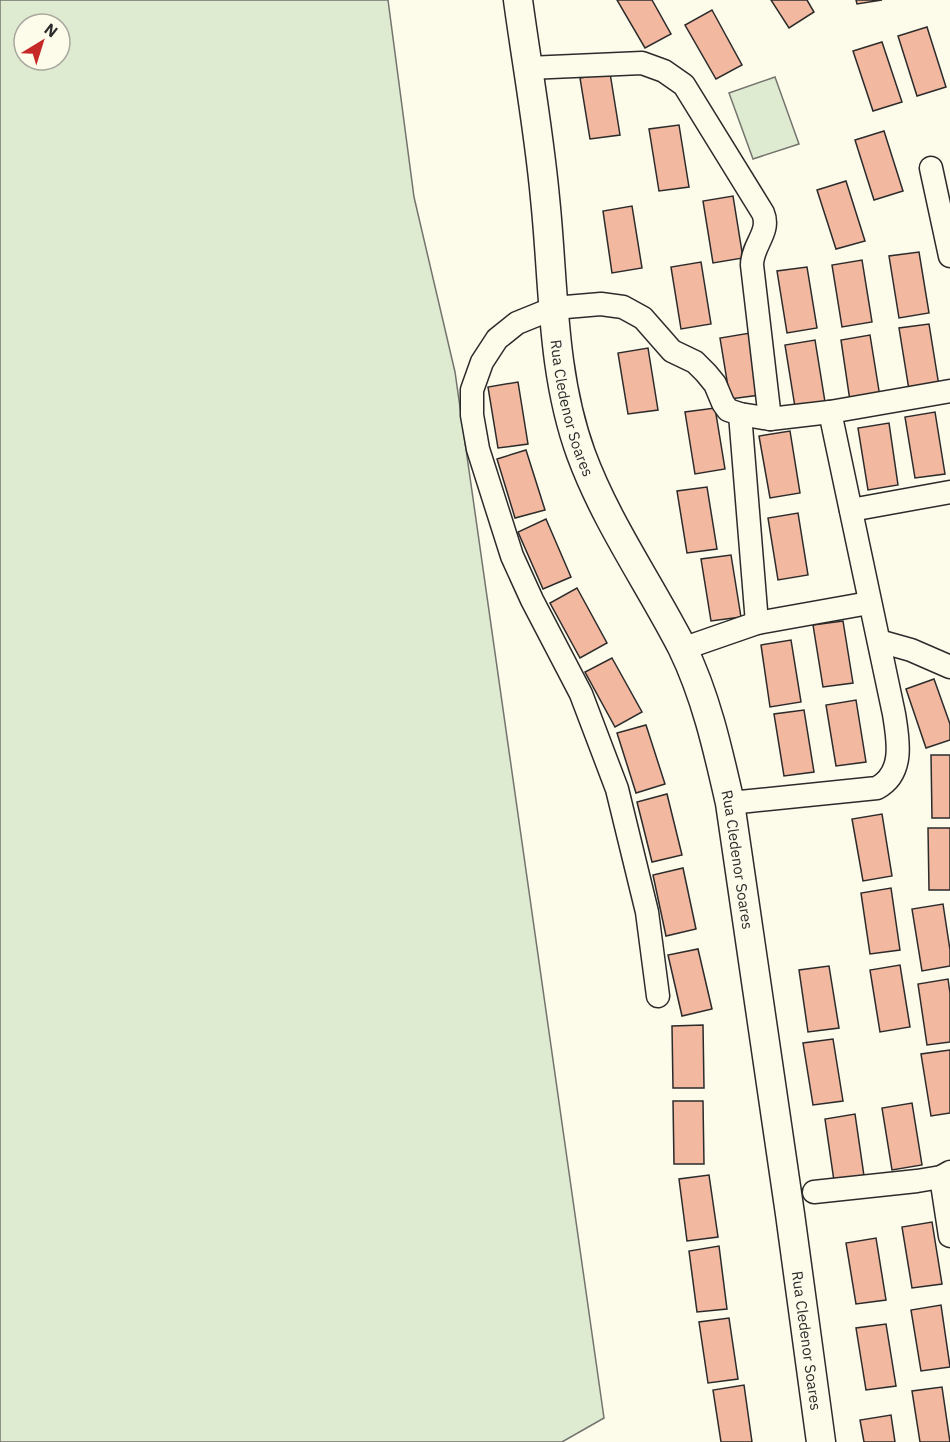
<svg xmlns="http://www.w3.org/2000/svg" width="950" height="1442" viewBox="0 0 950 1442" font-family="'IBM Plex Sans',sans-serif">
<rect width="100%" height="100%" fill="#fdfbea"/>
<g fill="#deebd1" stroke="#74746e" stroke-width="1.5" fill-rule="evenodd">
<path d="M0,0H388L414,197L455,372L604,1418L562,1442H0ZM24,24H60V60H24Z"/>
<polygon points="775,77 799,144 753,159 729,93"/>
</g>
<g fill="#f2b8a0" stroke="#2b2b2b" stroke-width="1.5">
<polygon points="617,0 652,0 671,34 645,48"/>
<polygon points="771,0 807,0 814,12 789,28"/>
<polygon points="856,0 882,0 857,4"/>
<polygon points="712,10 742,65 716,79 685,25"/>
<polygon points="927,27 946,87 917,96 898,36"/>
<polygon points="882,42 902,102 873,111 853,51"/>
<polygon points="610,73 620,135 590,139 580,78"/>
<polygon points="679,125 689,187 659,191 649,129"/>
<polygon points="884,131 903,191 874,200 855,140"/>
<polygon points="846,181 865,241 836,249 817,190"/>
<polygon points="733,196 743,258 713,263 703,201"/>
<polygon points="632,206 642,268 612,273 603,211"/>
<polygon points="919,252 929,313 899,318 889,256"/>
<polygon points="862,260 872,322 842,327 832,265"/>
<polygon points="701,262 711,324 681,329 671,267"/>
<polygon points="807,267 817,328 787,333 777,271"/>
<polygon points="929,324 939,386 909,390 899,328"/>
<polygon points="750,333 760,395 730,399 720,338"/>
<polygon points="870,335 880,397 850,401 841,340"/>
<polygon points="815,340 825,402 795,407 785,345"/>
<polygon points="648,348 658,410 628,414 618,353"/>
<polygon points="518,382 528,444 498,448 488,387"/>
<polygon points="715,408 725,469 695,474 685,412"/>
<polygon points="935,412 945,474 915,478 905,417"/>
<polygon points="889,423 898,485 868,490 858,428"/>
<polygon points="790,431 800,493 770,498 759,436"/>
<polygon points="526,450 545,510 515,518 497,459"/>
<polygon points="707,487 717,549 687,553 677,491"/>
<polygon points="798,513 808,575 778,580 768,518"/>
<polygon points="546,519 571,577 543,589 518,532"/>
<polygon points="731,555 741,617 711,621 701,559"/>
<polygon points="577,588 607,643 580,658 550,603"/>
<polygon points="843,621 853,683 823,687 813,625"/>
<polygon points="791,640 801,702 770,707 761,645"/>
<polygon points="612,658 642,712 615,727 585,672"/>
<polygon points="934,679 950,724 950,740 926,748 906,689"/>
<polygon points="856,700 866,762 836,766 826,705"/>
<polygon points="804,710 814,772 784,776 774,714"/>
<polygon points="646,725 665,784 636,793 617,733"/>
<polygon points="931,755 950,755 950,818 932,818"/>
<polygon points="667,794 682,855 652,862 637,802"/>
<polygon points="882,814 892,876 863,881 852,819"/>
<polygon points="928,828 950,828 950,890 929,890"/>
<polygon points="683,868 696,929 666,936 653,875"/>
<polygon points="891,888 900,950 870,954 861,893"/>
<polygon points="943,904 950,950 950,966 922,971 912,909"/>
<polygon points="698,949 712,1009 682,1016 668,955"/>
<polygon points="900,965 910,1027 880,1032 870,970"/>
<polygon points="829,966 839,1028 808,1032 799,970"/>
<polygon points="948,979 950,993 950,1042 927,1045 918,984"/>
<polygon points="703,1025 704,1088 673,1088 672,1026"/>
<polygon points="833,1039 843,1101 813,1105 803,1043"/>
<polygon points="950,1050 950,1113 931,1116 921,1054"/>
<polygon points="673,1101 703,1101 704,1164 674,1164"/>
<polygon points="912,1103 922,1165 892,1170 882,1108"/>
<polygon points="855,1114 864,1176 834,1181 825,1119"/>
<polygon points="709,1175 718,1237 687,1241 679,1179"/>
<polygon points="932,1222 942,1284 912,1288 902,1227"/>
<polygon points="876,1238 886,1300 856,1304 846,1243"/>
<polygon points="719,1246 727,1309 697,1312 689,1251"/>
<polygon points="941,1305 950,1367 921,1371 911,1310"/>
<polygon points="729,1318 738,1379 708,1383 699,1322"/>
<polygon points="886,1324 896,1386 866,1390 856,1328"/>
<polygon points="744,1385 752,1442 721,1442 713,1390"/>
<polygon points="942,1387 950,1442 920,1442 912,1391"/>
<polygon points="891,1415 895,1442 864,1442 860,1420"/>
</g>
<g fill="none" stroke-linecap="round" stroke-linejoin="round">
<defs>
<g id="minor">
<path d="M528,68L642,63L664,71L684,85L763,213C771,232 752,245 752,265L770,419"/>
<polyline points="931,168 950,256"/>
<polyline points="740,414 757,623"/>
<polyline points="851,510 950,492"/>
<polyline points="879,641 911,650 950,667"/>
<polyline points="682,649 757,623 869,603"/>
<path d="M730,803L877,788C905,773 898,739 894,714L830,412"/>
<polyline points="658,996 647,912 617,789 581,694 532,600 512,556 478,449 472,415 472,390 482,362 497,339 517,323 554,308 601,304 623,307 643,318 672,351 695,362 706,373 715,384 723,403 728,410 740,414 770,419 830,412 950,391"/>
<polyline points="941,1177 950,1236"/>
<polyline points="814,1192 917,1181 941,1177 950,1172"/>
</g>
<g id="tertiary">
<path id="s1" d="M518,0C527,66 539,132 545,198C554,283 551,372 581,454C606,522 649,583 682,647C706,696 718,750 730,803L790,1214L821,1442"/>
</g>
</defs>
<use href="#minor" stroke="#2b2b2b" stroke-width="25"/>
<use href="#tertiary" stroke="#2b2b2b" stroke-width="31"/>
<use href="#minor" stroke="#fdfbea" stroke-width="22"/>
<use href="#tertiary" stroke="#fdfbea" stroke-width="28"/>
</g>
<g text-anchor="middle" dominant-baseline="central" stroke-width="4.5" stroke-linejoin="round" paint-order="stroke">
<g font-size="15" fill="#2b2b2b" stroke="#fdfbea">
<text stroke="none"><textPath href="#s1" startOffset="412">Rua Cledenor Soares</textPath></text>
<text stroke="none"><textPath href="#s1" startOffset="898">Rua Cledenor Soares</textPath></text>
<text stroke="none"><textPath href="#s1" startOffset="1384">Rua Cledenor Soares</textPath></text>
</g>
</g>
<g transform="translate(42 42) rotate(38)"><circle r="28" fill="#fdfbea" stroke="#a9a89e" stroke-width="1.5"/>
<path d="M0-4.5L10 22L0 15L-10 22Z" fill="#c62828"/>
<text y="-9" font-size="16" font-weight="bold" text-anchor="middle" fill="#2b2b2b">N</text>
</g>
</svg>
